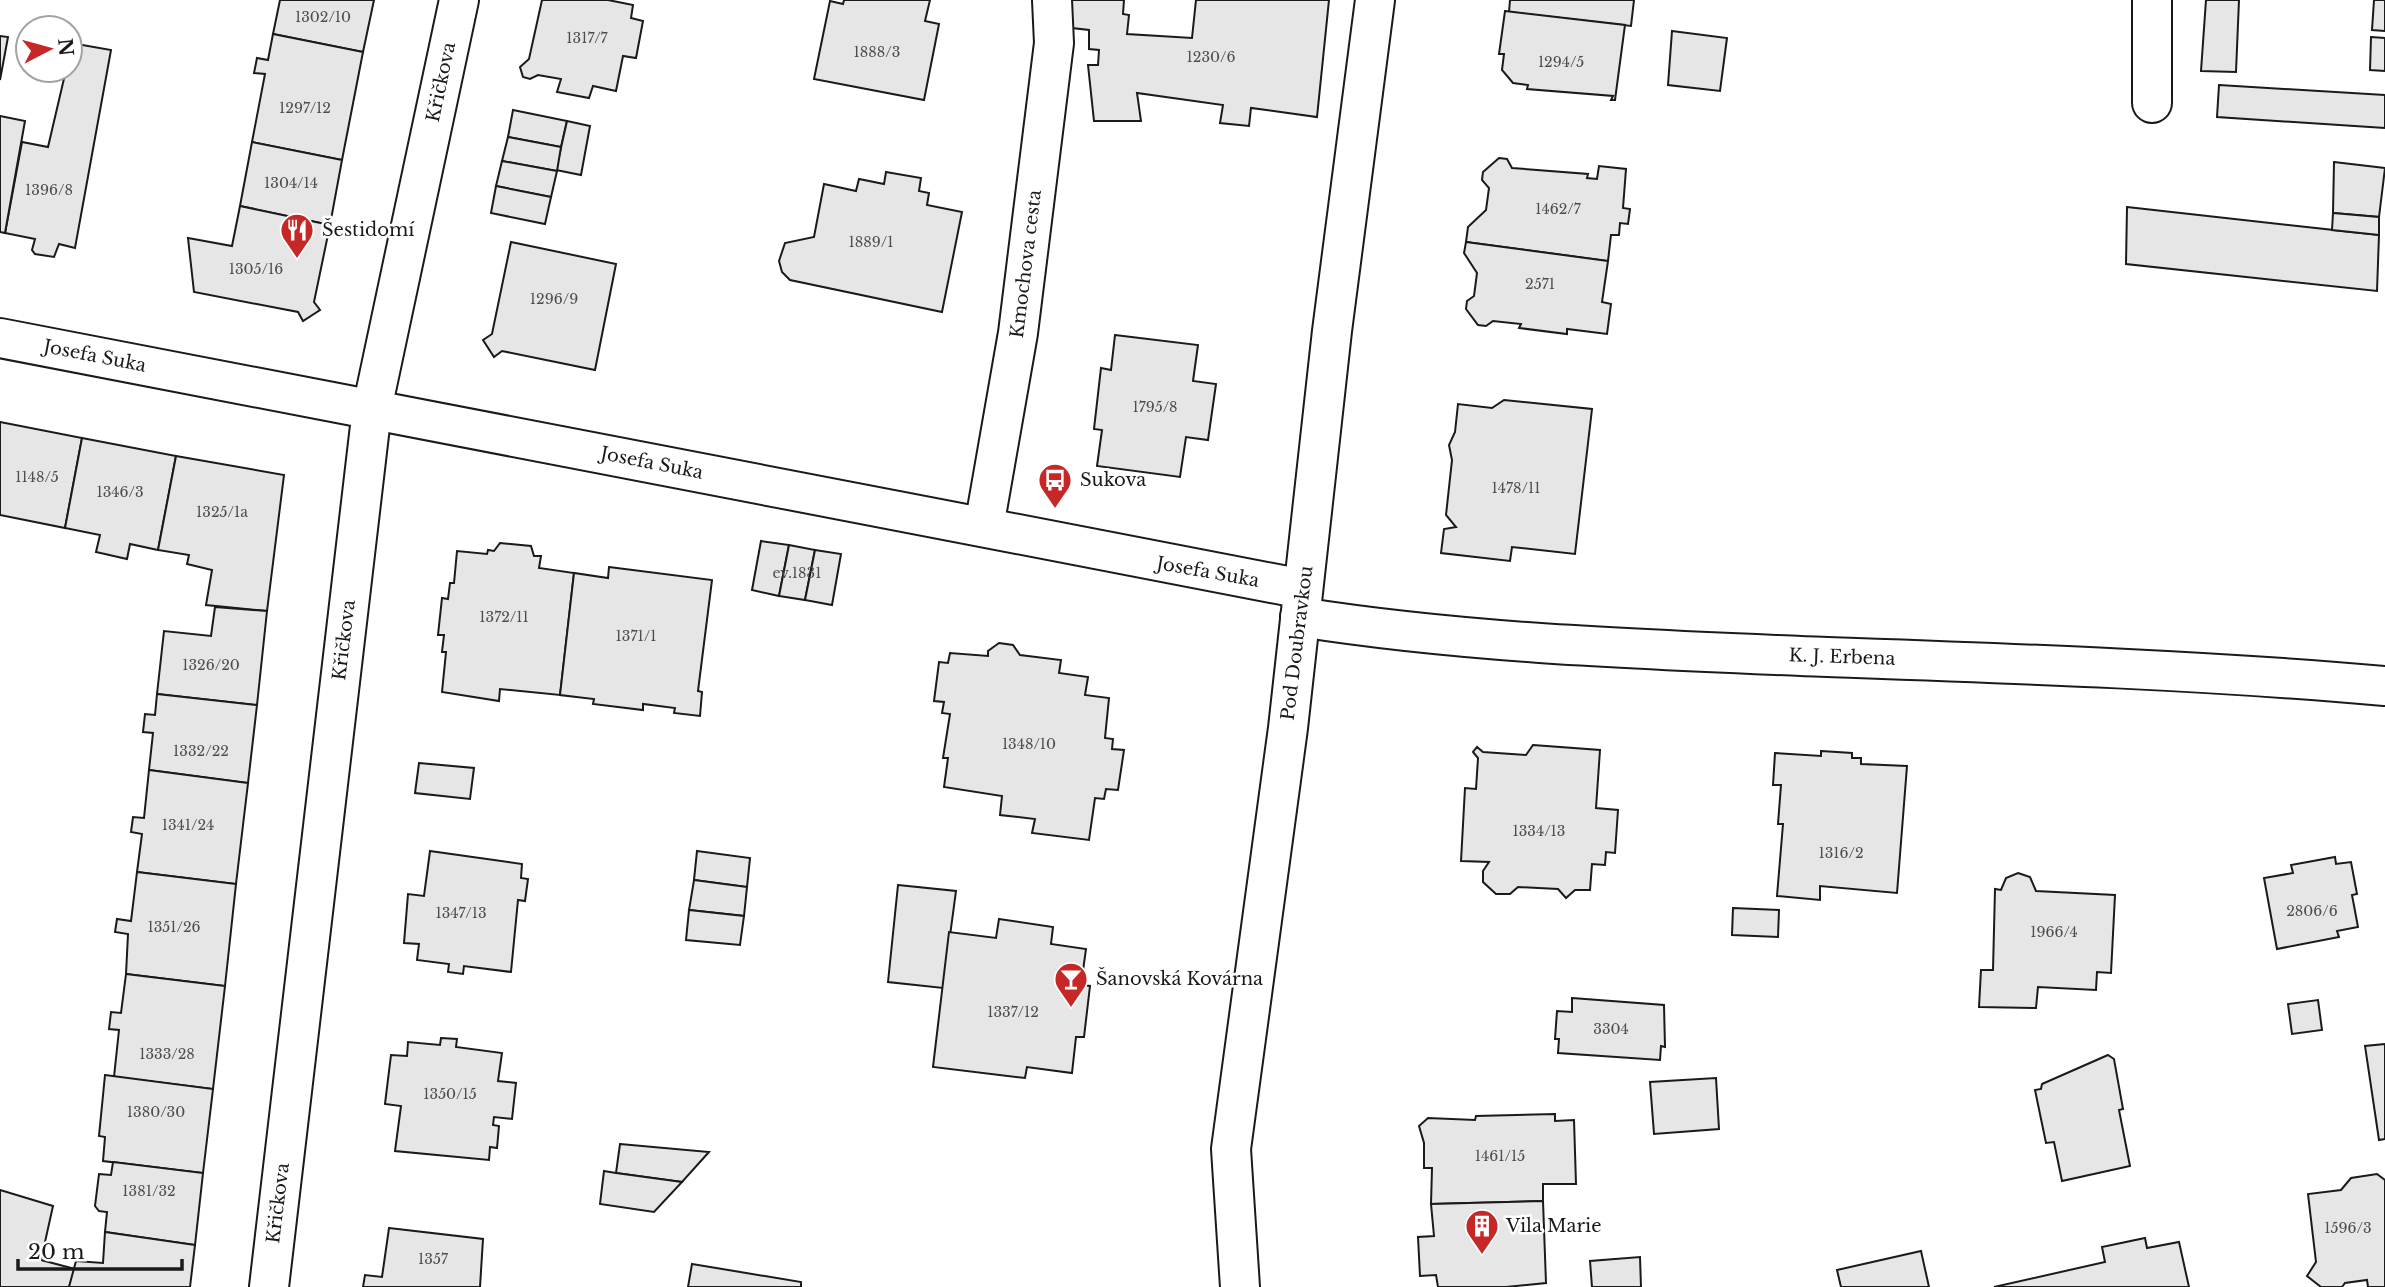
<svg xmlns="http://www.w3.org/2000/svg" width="2385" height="1287" viewBox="0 0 2385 1287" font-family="'Libre Baskerville',serif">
<rect width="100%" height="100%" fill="#fff"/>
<g fill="#e6e6e6" stroke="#1a1a1a" stroke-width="2">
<polygon points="280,0 374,0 363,52 273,34"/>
<polygon points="542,0 608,0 633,5 631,18 643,21 636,58 623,56 616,91 593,86 589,98 557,92 561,79 538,75 530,79 523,77 520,67 529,59"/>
<polygon points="844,0 930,0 925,21 939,24 924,100 814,79 830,1 843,4"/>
<polygon points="1071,0 1124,0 1123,14 1129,15 1127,34 1192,38 1196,0 1329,0 1317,117 1251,108 1249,126 1220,123 1223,105 1137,93 1141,121 1094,121 1088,65 1098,65 1099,50 1089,49 1089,30 1072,28"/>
<polygon points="1510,0 1634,0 1631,26 1509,12"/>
<polygon points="2206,0 2239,0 2236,72 2201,71"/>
<polygon points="2374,0 2385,0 2385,31 2372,30"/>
<polygon points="1505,11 1625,25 1615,100 1611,100 1613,96 1527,89 1528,85 1513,83 1502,70 1504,54 1499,54"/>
<polygon points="1672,31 1727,38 1720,91 1668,85"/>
<polygon points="273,34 363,52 342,160 252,142 265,74 254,73 257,58 268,60"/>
<polygon points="0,36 8,37 0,80"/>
<polygon points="2371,37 2385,38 2385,71 2370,70"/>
<polygon points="71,43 111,50 75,248 59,244 54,257 35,254 32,250 35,239 5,233 22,142 48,147 66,70 70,70"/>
<polygon points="2219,85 2385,95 2385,128 2217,117"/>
<polygon points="513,110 567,121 561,147 508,137"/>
<polygon points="0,116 25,121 5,233 0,232"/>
<polygon points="567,121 590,126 581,175 556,170"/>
<polygon points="508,137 561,147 557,171 502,161"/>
<polygon points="252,142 342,160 330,225 240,206"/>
<polygon points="1499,158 1507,159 1512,168 1588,174 1587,178 1597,179 1599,166 1626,169 1623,208 1630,209 1628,224 1620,223 1619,235 1611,235 1608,261 1466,242 1468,227 1486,210 1489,188 1482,180 1483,172"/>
<polygon points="502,161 557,171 551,197 496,186"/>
<polygon points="2334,162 2385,168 2379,217 2333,213"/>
<polygon points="886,172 921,178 919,191 929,193 927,205 962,212 942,312 790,280 782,272 779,261 785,243 814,237 824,184 856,191 859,179 884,184"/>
<polygon points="496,186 551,197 545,224 491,213"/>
<polygon points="240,206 330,225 314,302 320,310 303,321 298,312 194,292 188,238 232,246"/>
<polygon points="2127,207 2379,235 2377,291 2126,264"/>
<polygon points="2333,213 2379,217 2379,235 2332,230"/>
<polygon points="511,242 616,264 595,370 502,351 494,357 483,340 492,334"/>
<polygon points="1466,242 1608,261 1602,302 1611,304 1607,334 1567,329 1567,334 1519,328 1521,324 1493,321 1486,326 1478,325 1466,309 1467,301 1474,296 1477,273 1464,253"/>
<polygon points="1115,335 1198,345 1193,381 1216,384 1208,440 1186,437 1180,477 1097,466 1102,430 1094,429 1101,368 1111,370"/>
<polygon points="1504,400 1592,409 1575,554 1512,547 1510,561 1441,553 1444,529 1456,527 1446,515 1452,460 1449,445 1455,432 1458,404 1492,408"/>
<polygon points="0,422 82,438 65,528 0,515"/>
<polygon points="82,438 176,456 158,550 130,544 127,559 96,552 100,535 65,528"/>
<polygon points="176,456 284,475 267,611 206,605 212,570 187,564 189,555 158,550"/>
<polygon points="761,541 789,545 779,596 752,590"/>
<polygon points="500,543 531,546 534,556 541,556 539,568 574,573 560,695 500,689 499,701 442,692 446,652 442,652 444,635 438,635 442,598 448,599 450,583 454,583 457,551 487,554 488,550 494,551"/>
<polygon points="789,545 815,550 805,600 779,596"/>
<polygon points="815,550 841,554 832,605 805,600"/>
<polygon points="609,567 712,580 698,691 702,692 700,716 674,713 675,708 643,704 643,710 593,704 594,699 560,695 574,573 608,578"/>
<polygon points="215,607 267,611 257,705 157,694 164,631 211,636"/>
<polygon points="999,643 1013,645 1020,655 1061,660 1059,673 1088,677 1085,695 1109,698 1105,738 1113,739 1112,749 1124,750 1118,790 1106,789 1104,799 1095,798 1089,840 1032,833 1035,819 1000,815 1002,796 944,787 948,758 943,758 950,714 942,713 944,702 934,701 939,662 948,663 950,653 988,656 988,651"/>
<polygon points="157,694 257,705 248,783 149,770 153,733 143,732 145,714 155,715"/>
<polygon points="1533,745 1600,750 1596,808 1618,810 1615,853 1606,852 1605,865 1592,864 1590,890 1575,890 1566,898 1558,889 1518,887 1510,894 1496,894 1483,882 1483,871 1489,862 1461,861 1465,788 1476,789 1478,758 1473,752 1477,747 1483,752 1526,755"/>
<polygon points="1821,751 1852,753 1852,758 1861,758 1861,764 1907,766 1897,893 1820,886 1820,900 1777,896 1783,824 1778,824 1781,785 1773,785 1775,753 1821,756"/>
<polygon points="419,763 474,768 470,799 415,793"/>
<polygon points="149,770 248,783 236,884 137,872 142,834 131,832 133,817 144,818"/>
<polygon points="430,851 522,864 521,878 528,879 525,901 518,900 511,972 464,966 463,974 448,972 449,964 417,960 419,944 404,943 408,894 424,896"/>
<polygon points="697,851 750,858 747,887 694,880"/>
<polygon points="2335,857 2336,864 2351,862 2357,894 2352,895 2358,927 2337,931 2339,937 2277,949 2264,878 2293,873 2291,865"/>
<polygon points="137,872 236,884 225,986 126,974 128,934 115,932 117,919 131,921"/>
<polygon points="2018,873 2030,877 2036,891 2115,895 2111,973 2097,972 2096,990 2038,987 2036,1008 1979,1007 1981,970 1993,970 1995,889 2001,890 2006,878"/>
<polygon points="694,880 747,887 744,916 689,910"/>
<polygon points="898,885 956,891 943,988 888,982"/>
<polygon points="1733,908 1779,910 1778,937 1732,935"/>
<polygon points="689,910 744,916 740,945 686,940"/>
<polygon points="999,919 1053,927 1051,944 1086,949 1081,985 1090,986 1084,1037 1076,1037 1072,1073 1027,1067 1025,1078 933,1067 949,932 996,938"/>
<polygon points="126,974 225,986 213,1089 114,1077 119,1030 109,1029 111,1012 121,1013"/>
<polygon points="1572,998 1664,1005 1665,1047 1661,1046 1660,1060 1558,1053 1559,1039 1555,1039 1557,1011 1572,1012"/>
<polygon points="2318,1000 2322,1030 2292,1034 2288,1004"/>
<polygon points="441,1038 457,1039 456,1047 502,1053 498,1081 516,1083 512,1119 494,1117 493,1125 499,1126 497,1148 490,1147 489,1160 395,1151 401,1106 385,1104 391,1055 407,1056 408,1042 440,1045"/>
<polygon points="2385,1044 2385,1139 2379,1140 2365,1046"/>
<polygon points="2108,1055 2114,1059 2123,1109 2119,1110 2130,1166 2062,1181 2054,1142 2046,1143 2035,1090 2041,1089 2042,1084"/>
<polygon points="105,1075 213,1089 203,1173 103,1161 105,1137 99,1136"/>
<polygon points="1716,1078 1719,1129 1654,1134 1650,1082"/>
<polygon points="1555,1114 1555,1121 1574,1120 1576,1184 1543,1184 1543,1201 1431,1204 1432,1168 1424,1168 1424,1143 1419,1126 1428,1118 1475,1120 1476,1116"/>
<polygon points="620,1144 709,1152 682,1182 616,1173"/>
<polygon points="113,1162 203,1173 195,1245 105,1232 107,1212 99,1211 95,1206 99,1174 111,1175"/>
<polygon points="604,1171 616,1173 682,1182 654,1212 600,1204"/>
<polygon points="2377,1174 2385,1180 2385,1287 2368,1287 2367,1280 2345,1283 2342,1287 2321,1287 2307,1276 2316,1262 2308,1194 2341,1190 2351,1178"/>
<polygon points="0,1190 53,1206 41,1260 75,1269 69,1287 0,1287"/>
<polygon points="1543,1201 1546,1283 1506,1287 1438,1287 1436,1275 1420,1276 1418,1237 1434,1236 1431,1204"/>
<polygon points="389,1228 483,1239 480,1287 363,1287 365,1275 382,1277"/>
<polygon points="105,1232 195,1245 190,1287 69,1287 76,1261 103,1263"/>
<polygon points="2145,1238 2147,1248 2179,1242 2189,1287 1994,1287 2105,1262 2102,1247"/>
<polygon points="1921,1251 1929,1287 1841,1287 1837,1270"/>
<polygon points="1640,1257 1641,1287 1592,1287 1590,1261"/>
<polygon points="692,1264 801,1282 801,1287 688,1287"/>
</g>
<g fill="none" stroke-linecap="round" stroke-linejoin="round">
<defs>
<g id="minor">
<polyline points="2152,0 2152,103"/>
<polyline points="0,338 1303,589"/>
<polyline points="984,527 1018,333 1054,43 1052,0"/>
<path d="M1300,617C1465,643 1634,649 1801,656C1996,663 2191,669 2385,686"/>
<polyline points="269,1287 372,409 459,0"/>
<polyline points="1240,1287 1231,1149 1288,728 1332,331 1375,0"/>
</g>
</defs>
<use href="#minor" stroke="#1a1a1a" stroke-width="42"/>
<use href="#minor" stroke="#fff" stroke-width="38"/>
</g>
<defs>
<symbol id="restaurant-pin" viewBox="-11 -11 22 30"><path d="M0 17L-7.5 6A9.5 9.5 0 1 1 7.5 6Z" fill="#c62828" stroke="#fff"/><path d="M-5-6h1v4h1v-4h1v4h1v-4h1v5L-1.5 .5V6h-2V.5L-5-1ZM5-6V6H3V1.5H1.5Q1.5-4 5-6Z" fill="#fff"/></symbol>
<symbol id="bus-pin" viewBox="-11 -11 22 30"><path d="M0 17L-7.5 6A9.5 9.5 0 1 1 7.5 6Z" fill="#c62828" stroke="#fff"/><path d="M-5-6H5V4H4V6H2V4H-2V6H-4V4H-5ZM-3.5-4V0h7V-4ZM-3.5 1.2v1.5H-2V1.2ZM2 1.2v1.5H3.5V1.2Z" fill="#fff"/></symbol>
<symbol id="bar-pin" viewBox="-11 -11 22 30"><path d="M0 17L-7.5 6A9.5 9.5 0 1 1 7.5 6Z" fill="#c62828" stroke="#fff"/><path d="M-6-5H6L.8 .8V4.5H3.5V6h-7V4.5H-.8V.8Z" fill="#fff"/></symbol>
<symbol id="building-pin" viewBox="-11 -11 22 30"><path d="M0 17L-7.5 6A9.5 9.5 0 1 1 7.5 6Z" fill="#c62828" stroke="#fff"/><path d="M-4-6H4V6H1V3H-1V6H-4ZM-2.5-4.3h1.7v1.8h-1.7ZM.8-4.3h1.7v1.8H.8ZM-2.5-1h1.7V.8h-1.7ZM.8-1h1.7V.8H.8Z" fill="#fff"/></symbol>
</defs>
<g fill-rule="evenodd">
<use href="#restaurant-pin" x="278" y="211" width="38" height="52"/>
<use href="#bus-pin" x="1036" y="461" width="38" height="52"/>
<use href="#bar-pin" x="1052" y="960" width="38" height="52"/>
<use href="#building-pin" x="1463" y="1207" width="38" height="52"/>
</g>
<g text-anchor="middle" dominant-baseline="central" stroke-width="5" stroke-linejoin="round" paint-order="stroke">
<g font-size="14" fill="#4d4d4d">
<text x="323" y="17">1302/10</text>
<text x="587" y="38">1317/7</text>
<text x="877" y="52">1888/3</text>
<text x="1211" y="57">1230/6</text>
<text x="1561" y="62">1294/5</text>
<text x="305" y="108">1297/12</text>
<text x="291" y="183">1304/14</text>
<text x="49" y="190">1396/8</text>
<text x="1558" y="209">1462/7</text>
<text x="871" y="242">1889/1</text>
<text x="256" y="269">1305/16</text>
<text x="1540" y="284">2571</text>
<text x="554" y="299">1296/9</text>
<text x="1155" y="407">1795/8</text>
<text x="37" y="477">1148/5</text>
<text x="1516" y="488">1478/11</text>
<text x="120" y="492">1346/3</text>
<text x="222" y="512">1325/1a</text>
<text x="797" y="573">ev.1831</text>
<text x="504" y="617">1372/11</text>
<text x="636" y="636">1371/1</text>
<text x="211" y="665">1326/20</text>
<text x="1029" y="744">1348/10</text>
<text x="201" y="751">1332/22</text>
<text x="188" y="825">1341/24</text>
<text x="1539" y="831">1334/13</text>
<text x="1841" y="853">1316/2</text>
<text x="2312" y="911">2806/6</text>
<text x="461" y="913">1347/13</text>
<text x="174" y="927">1351/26</text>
<text x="2054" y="932">1966/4</text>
<text x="1013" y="1012">1337/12</text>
<text x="1611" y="1029">3304</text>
<text x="167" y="1054">1333/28</text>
<text x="450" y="1094">1350/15</text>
<text x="156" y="1112">1380/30</text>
<text x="1500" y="1156">1461/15</text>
<text x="149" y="1191">1381/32</text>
<text x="2348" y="1228">1596/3</text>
<text x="433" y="1259">1357</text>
</g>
<g font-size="18" fill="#1a1a1a" stroke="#fff">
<text transform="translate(441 82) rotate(-78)">Křičkova</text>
<text transform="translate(1026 264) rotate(-83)">Kmochova cesta</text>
<text transform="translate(95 356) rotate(11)">Josefa Suka</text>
<text transform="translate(652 463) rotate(11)">Josefa Suka</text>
<text transform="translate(1208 572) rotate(10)">Josefa Suka</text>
<text transform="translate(344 640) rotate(-83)">Křičkova</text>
<text transform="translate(1297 643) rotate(-83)">Pod Doubravkou</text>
<text transform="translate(1842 657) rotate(2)">K. J. Erbena</text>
<text transform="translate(278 1203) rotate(-83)">Křičkova</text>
</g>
<g font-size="18" fill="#1a1a1a" stroke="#fff" text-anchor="start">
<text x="322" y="230">Šestidomí</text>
<text x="1080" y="480">Sukova</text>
<text x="1096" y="979">Šanovská Kovárna</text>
<text x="1506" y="1226">Vila Marie</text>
</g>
</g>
<g transform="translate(49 49) rotate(84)"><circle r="33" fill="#ffffff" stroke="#a3a3a3" stroke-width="2"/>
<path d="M0-5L12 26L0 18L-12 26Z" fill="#c62828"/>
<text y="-10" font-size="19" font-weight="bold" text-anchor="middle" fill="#1a1a1a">N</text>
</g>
<path d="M18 1259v10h164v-10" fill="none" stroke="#1a1a1a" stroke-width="3.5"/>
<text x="28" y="1259" font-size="21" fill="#1a1a1a" stroke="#ffffff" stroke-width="5" paint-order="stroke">20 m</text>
</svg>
